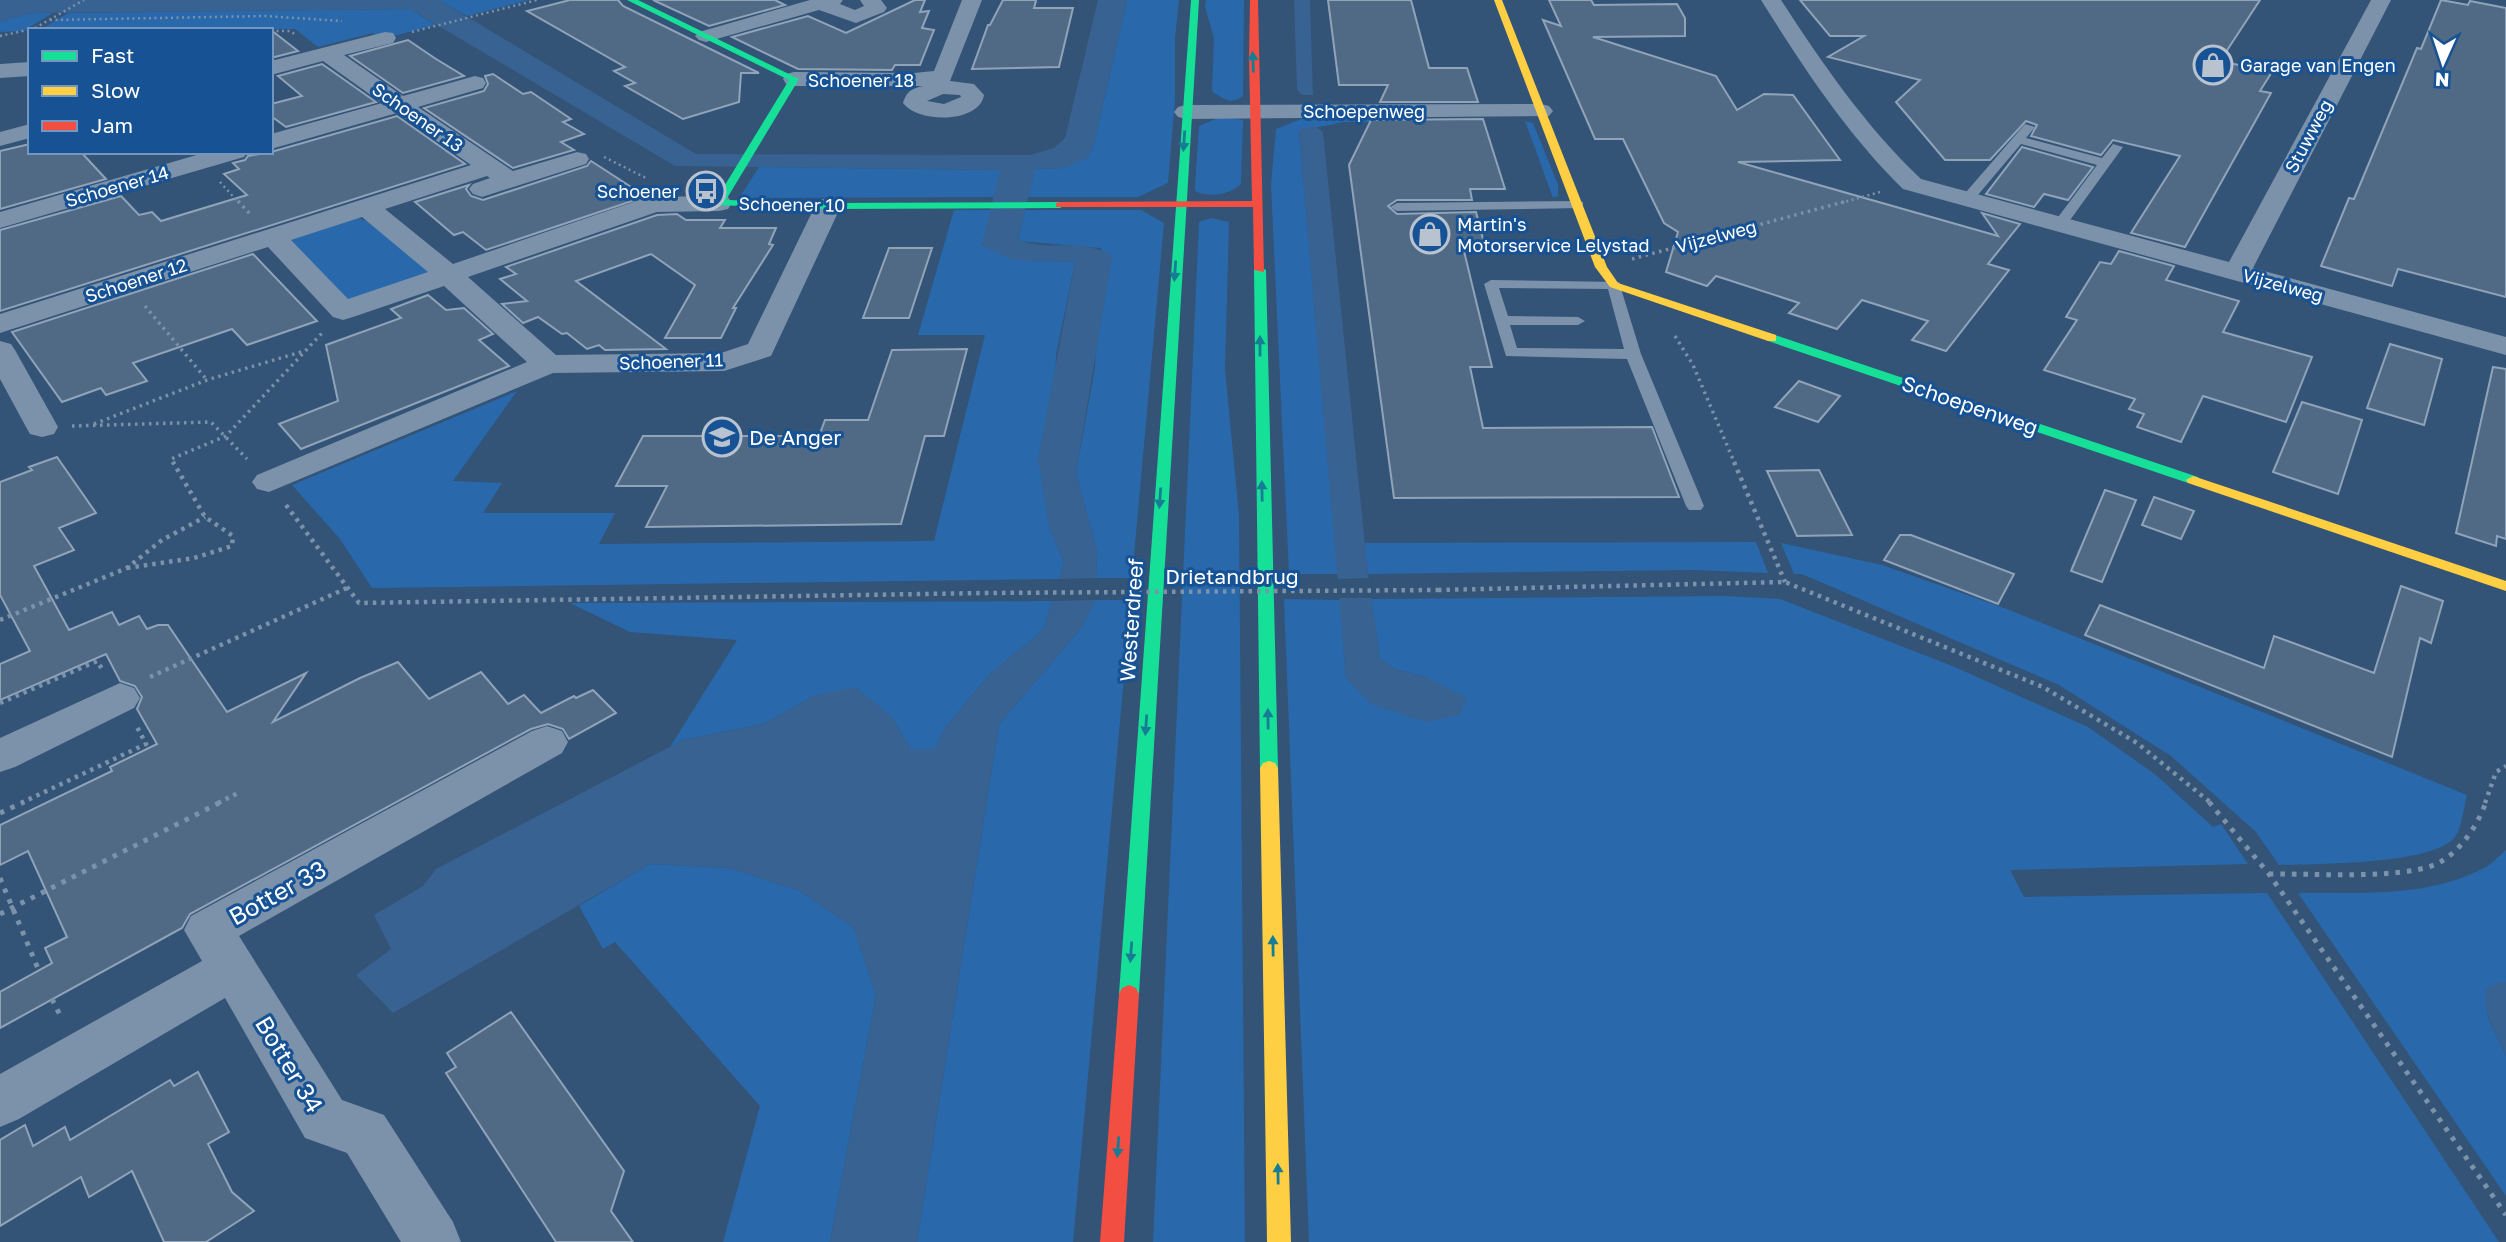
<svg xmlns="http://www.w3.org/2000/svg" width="2506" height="1242" viewBox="0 0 2506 1242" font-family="'Golos Text',sans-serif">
<rect width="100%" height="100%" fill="#335377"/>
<g fill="#2969ab">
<polygon points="439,0 529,0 467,16"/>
<polygon points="1127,0 1179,0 1175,38 1175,100 1168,183 1138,197 1028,197 1035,169 1062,168 1088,157 1094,143"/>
<path d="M1206,0H1244L1243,96C1231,105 1223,99 1212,91L1214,38L1205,7Z"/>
<polygon points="410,9 436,25 382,39 373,33 318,47 295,29 40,30 68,13"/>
<polygon points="32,13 53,13 23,31 0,32 0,21"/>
<polygon points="1419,115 1425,118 1407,119 1407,122 1344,122 1299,131 1338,574 1289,574 1271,185 1276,129 1306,117"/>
<path d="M1220,117L1243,120L1241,184C1229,195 1210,198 1195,191V186L1199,126Z"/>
<polygon points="1525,121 1533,123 1558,185 1558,196 1553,198"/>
<polygon points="759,167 1001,170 994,197 739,198"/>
<polygon points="954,210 991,210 982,245 1013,259 1075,262 1056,355 1049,527 1064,562 1059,579 372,588 340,539 292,485 517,391 453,481 502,483 483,513 615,513 599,544 934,541 985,335 918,335"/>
<polygon points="1025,210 1141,210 1164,223 1132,578 1096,578 1097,552 1076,473 1095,367 1101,248 1018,241"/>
<polygon points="356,217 372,223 433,276 351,305 289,238"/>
<polygon points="1211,218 1229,222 1225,369 1239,515 1245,1242 1153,1242 1199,222"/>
<polygon points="1756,542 1768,573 1694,570 1368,574 1364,543"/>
<path d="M1781,543L1882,565L2007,609L2467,795C2464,806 2462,827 2455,837C2433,865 2314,864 2279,865L2256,832L2171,756L2059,685L1802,574H1794Z"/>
<polygon points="1727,596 1780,599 1955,667 2088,727 2156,775 2213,827 2221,824 2248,864 2010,870 2024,897 2267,893 2499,1242 1309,1242 1284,599 1340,600 1346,678 1425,677 1395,669 1380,659 1371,599"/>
<polygon points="1095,600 1131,600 1073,1242 917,1242 999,724 1082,627"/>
<polygon points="1052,601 1043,630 989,675 945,728 935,749 911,749 891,716 816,695 763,724 683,740 670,747 737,640 630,632 570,603"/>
<path d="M2506,850V982H2501L2487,1015L2506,1056V1196L2298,893C2358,892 2424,898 2480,870C2490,866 2498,857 2506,850Z"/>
<polygon points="650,864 729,868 800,891 854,928 876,995 830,1242 723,1242 760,1106 615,942 603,949 579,906"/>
</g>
<g fill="#386291">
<path d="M0,0H439L696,154L1030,155L1054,148L1065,138L1098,0H1127L1094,143L1088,158L1062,168L1035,169L1018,240C1049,252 1083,237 1112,256L1076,473L1097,552L1096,578L1059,579L1064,562L1049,527L1038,459L1075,262L1013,260L982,245L1000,170L675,166L410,9L32,13L0,21Z"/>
<polygon points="1294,0 1310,0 1313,95 1302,95 1297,90"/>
<polygon points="1315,126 1323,132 1368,574 1380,659 1395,669 1425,677 1467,698 1460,715 1426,722 1371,704 1346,678 1299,130"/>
<polygon points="1095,600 1082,627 999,724 917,1242 830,1242 876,995 854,928 800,891 729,868 650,864 393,1013 356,975 391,949 374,915 423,886 436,869 683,740 763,724 816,695 856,687 891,716 911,749 935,749 945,728 989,675 1043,630 1052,601"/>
<polygon points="2501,982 2506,982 2506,1056 2487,1014 2485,989"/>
</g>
<polygon fill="#335377" points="1372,578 1374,598 1336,598 1335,579"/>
<g fill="#506a86" stroke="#90a3b8" stroke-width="2">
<polygon points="570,0 618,0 623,6 759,73 741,73 739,102 683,119 625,86 635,83 614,71 625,67 527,11"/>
<polygon points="653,0 775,0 785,5 709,26"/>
<polygon points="915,0 925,0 920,12 929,11 922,28 934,30 920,65 895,65 892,70 798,69 732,37 808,16 846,33"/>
<polygon points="1003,0 1034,0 1036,1 1034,8 1073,8 1059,67 972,69 988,25 990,25"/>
<polygon points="1328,0 1411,0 1429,68 1467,68 1478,102 1380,102 1388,85 1339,85"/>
<polygon points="1549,0 1591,0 1594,5 1677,4 1685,18 1685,36 1593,37 1716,76 1737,110 1764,94 1793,95 1840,160 1738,162 1998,236 1982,213 2020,224 1988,264 2009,270 1946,351 1912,340 1928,321 1862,300 1837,329 1789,313 1799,303 1716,276 1707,286 1666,272 1678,232 1664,223 1623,139 1595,139 1543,20 1561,26"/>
<polygon points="1800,0 2260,0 2220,61 2272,72 2260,91 2271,93 2185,247 2131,233 2180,156 2113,140 2101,155 2031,136 2037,125 2026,121 1990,160 1945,160 1896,102 1920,80 1828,57 1864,36 1830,36"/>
<polygon points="2441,0 2468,5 2470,1 2506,8 2506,297 2398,269 2392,286 2321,266 2349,198 2354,199 2417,48 2421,49"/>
<polygon points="271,30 298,51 271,58"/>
<polygon points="408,40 436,59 464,76 403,93 350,56"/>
<polygon points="322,64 376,102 286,127 271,116 271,104 302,96 278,76"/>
<polygon points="493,74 523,94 531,92 571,119 563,122 584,134 561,142 574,150 513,168 424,108 484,91 488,84 485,76"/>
<polygon points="397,116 465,164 0,311 0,230 121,196 139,215 152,212 161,221 247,195 224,174 239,169 233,163 245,160 248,156 271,152"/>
<polygon points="1483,119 1505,189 1470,189 1472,200 1397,200 1388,206 1397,214 1476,212 1485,247 1463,247 1492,367 1470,367 1483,428 1652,427 1679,497 1394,498 1349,165 1371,120"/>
<polygon points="30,144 30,152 81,152 106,179 0,209 0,151"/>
<polygon points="2022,147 2093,167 2068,200 2044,194 2034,207 1986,194"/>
<polygon points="591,161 639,192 643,191 650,195 486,250 463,232 454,235 415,202 469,185 466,189 471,196 483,200 587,166"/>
<polygon points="677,214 686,220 725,220 720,228 776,228 769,244 773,245 733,308 736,308 721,338 665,338 695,285 651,254 576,281 666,349 605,350 599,345 587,349 567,333 562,334 538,317 523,323 502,304 527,301 500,279 516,274 506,267 657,215"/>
<polygon points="889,248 932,248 909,318 863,318"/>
<polygon points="2119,251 2174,266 2166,280 2239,301 2223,332 2312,357 2286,422 2203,396 2181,442 2137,427 2144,414 2129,409 2135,399 2044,370 2077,320 2066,317 2100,262 2111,264"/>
<polygon points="253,254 317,321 247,345 232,329 133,363 147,381 106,395 101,388 62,402 12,332"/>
<polygon points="428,295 446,310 464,308 493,334 479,340 509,366 301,449 279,424 338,401 326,345 401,318 391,309"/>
<polygon points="2390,344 2442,359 2424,425 2367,408"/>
<polygon points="967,349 944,436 925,436 901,524 646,527 667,486 616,486 643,436 819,436 825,420 868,420 892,350"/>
<polygon points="2493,367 2506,369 2506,539 2497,536 2496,546 2456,533"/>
<polygon points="1799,381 1840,396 1818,422 1775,407"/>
<polygon points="2302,402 2362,420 2338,494 2273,472"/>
<polygon points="57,457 96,513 59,528 74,550 34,566 69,630 112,612 119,625 139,616 147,629 158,625 168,625 227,712 306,673 273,722 360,678 398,662 429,699 481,672 508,704 524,695 541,713 574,696 576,698 593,690 616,713 569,739 563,729 548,724 531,729 190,914 182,928 0,1028 0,992 52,963 45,948 67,937 28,851 0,865 0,825 112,771 110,767 157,744 137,709 142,697 135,686 120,681 106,654 0,700 0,664 30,651 0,595 0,482 32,470 29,467"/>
<polygon points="1819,470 1852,535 1797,536 1767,471"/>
<polygon points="2105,490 2136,500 2102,582 2071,571"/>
<polygon points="2154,497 2194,511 2181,539 2142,525"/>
<polygon points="1900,535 1911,535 2014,574 1998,604 1884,560"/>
<polygon points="2401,586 2443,601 2431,643 2420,638 2392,757 2085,635 2100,605 2264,668 2274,636 2374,673"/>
<polygon points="511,1012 624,1171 611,1211 633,1242 556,1242 446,1073 456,1067 447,1053"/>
<polygon points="198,1072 229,1132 208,1144 232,1192 254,1211 206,1242 164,1242 132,1171 89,1197 81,1177 0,1226 0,1140 25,1125 33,1146 65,1127 70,1140 170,1080 174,1086"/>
</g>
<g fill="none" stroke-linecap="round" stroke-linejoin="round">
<g stroke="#7b92aa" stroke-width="2.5" stroke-dasharray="2 3.5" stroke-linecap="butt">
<polyline points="50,20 265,16 342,21"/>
<polyline points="35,28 84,0"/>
<polyline points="271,31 290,31 296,35"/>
<polyline points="412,32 537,0"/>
<polyline points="0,36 32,29 121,30"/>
<polyline points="604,157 646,178"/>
<polyline points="220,182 239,203"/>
<polyline points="1841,203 1880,192"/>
</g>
<g stroke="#7b92aa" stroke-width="3.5" stroke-dasharray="2.5 4.5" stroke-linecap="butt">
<polyline points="238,201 250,214"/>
<polyline points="1632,259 1847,201"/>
<polyline points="145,306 207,380"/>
<polyline points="1675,336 1693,365 1735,464"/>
<polyline points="94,424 207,380 304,351"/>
<polyline points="72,426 211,422 247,459"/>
<polyline points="174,464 171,459 226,436 323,332"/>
</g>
<g stroke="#7b92aa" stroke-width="4.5" stroke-dasharray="3.5 5" stroke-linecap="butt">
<polyline points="1734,462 1785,582"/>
<polyline points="286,505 359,603 985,593"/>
<polyline points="127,568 194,558 232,546 233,536 205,517 173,462"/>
<polyline points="1438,590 1785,582 2043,687 2137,743 2211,803"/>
<polyline points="0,620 127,568 162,540 205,517"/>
<polyline points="150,677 347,588"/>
<polyline points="0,703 97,661 104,672"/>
<polyline points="21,803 146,744 137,727"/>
<polyline points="218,803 240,792"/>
<polyline points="2485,803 2496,772 2506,766"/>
</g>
<g stroke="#7b92aa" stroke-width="5" stroke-dasharray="4.5 7" stroke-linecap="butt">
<polyline points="2209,802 2269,874 2506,1215"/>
<polyline points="0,813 24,802"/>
<path d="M2269,874C2308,873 2412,881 2442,861C2463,848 2478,824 2486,802"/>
<polyline points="0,878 39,971"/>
<polyline points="0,914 221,802"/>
<polyline points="52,999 61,1017"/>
</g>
<g fill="#7b92aa" fill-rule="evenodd">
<polygon points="2025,124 2035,127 2026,138 2102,158 2113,144 2123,147 2065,227 2055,227 2053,224 2097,165 2021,144 1972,202 1962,202 1960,199"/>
<polygon points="1578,201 1583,202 1583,208 1397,211 1390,207 1397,203"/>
<path d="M1491,280L1619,282L1641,354L1704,506L1701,510H1689L1686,506L1627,359L1506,356L1484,284ZM1499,288L1608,289L1624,349L1517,348L1510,325H1578L1585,321L1578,317L1508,316Z"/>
</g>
<g fill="#7b92aa" fill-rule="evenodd">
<polygon points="810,0 843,0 840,4 855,10 864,6 860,0 881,0 887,8 884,12 856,23 819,10 706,42 699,40 695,36 699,32"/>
<path d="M962,0H982L950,81L974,84L984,95C980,123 918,124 903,103C907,91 911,89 923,86H794L786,84L783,79L786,74L794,72L914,73L934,71ZM943,94L960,95L961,97L944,104L927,101Z"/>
<path d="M1761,0H1781C1822,63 1866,127 1921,179L2229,262L2371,0H2391L2253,268L2506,337V355L1903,189C1847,134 1803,67 1761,0Z"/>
<path d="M385,32L393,33L396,38L393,43L344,55L403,96L475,76L483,78L486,83L483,88L418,107L513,171L577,152L586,154L589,159L586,164L482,197L473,194L469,189L473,184L490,178L487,176L385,209L453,264L645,198L719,195L728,197L732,203L728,209L719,211L657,212L468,277L556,355L721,353L748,344L815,206L819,200L828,198L837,200L841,206L771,356L724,371L553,373L269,492L257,489L252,482L257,475L527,362L444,286L353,317L343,320L333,317L268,247L0,333V314L471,165L397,113L271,149V134L382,103L323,61L271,75V61ZM362,217L428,272L348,299L291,240Z"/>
<polygon points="30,62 30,76 0,78 0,64"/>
<polygon points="1541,104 1549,106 1553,111 1549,116 1186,119 1178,117 1174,112 1178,107 1186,105"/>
<polygon points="30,124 30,138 0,146 0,132"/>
<polygon points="207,152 247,152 244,157 0,228 0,212"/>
<polygon points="0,341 11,344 15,350 58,427 54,434 42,437 30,434 26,427 0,379"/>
<polygon points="120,683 134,688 140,698 134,708 15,767 0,772 0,738"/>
<polygon points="547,726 562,731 568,742 562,753 239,936 342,1100 384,1115 453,1222 461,1242 401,1242 347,1153 305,1138 225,998 19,1119 0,1127 0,1074 202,961 184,930 191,916 532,731"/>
</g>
<g fill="#16e098" fill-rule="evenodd">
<polygon points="627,0 638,0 799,79 726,200 828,203 1060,202 1065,205 1060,208 828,209 715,205 714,203 789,80"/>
<polygon points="1191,0 1199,0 1139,994 1136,1000 1129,1003 1122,1000 1119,994"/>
<polygon points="1260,267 1266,270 1278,768 1275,773 1263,773 1260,768 1254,270"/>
<polygon points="1772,334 2198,477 2200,480 2198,483 2188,483 1768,341 1766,338"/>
</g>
<g fill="#ffcf43" fill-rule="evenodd">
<polygon points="1494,0 1502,0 1607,267 1618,283 1776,335 1776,341 1768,341 1610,287 1595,267"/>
<polygon points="2193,476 2506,581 2506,591 2188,483 2186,480"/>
<polygon points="1269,761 1275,763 1278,768 1291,1242 1267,1242 1260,768 1263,763"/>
</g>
<g fill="#f24e42" fill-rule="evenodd">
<polygon points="1250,0 1258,0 1264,272 1254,270 1253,207 1056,207 1056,203 1060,202 1252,201 1249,57"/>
<polygon points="1129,985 1136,988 1139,994 1124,1242 1100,1242 1119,994 1122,988"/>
</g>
<polyline stroke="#7b92aa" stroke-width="4.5" stroke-dasharray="3.5 5" stroke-linecap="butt" points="985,593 1438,590"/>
</g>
<defs><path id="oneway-solid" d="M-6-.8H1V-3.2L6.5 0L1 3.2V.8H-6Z" transform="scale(1.75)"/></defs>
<g fill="#167d95">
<use href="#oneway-solid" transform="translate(1253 62) rotate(-92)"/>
<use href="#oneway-solid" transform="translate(1184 141) rotate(94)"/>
<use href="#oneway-solid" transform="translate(1175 271) rotate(94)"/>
<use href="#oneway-solid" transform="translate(1260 346) rotate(-90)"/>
<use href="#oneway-solid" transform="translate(1262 491) rotate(-91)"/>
<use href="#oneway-solid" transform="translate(1160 498) rotate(94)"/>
<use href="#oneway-solid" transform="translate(1268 719) rotate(-91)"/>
<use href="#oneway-solid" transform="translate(1146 725) rotate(94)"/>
<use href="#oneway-solid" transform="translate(1273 946) rotate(-91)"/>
<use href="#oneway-solid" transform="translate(1131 952) rotate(94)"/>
<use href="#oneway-solid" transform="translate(1118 1147) rotate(94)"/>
<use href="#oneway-solid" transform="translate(1278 1174) rotate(-91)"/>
</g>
<defs>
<symbol id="shop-ring" viewBox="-11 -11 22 22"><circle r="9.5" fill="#165294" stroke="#b8c3cf" stroke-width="1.5"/><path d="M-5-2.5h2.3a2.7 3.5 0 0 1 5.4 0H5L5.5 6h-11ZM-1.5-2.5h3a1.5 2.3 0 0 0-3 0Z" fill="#b8c3cf"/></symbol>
<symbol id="bus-ring" viewBox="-11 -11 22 22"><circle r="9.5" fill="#165294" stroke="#b8c3cf" stroke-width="1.5"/><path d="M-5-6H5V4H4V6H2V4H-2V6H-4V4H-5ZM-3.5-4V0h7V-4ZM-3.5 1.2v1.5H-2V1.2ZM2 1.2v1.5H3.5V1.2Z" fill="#b8c3cf"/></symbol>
<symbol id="school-ring" viewBox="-11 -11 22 22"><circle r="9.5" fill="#165294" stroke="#b8c3cf" stroke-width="1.5"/><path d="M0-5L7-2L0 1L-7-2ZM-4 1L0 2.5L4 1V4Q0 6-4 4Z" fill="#b8c3cf"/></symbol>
</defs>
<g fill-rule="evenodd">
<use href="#shop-ring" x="2191" y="43" width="44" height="44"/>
<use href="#bus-ring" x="684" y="169" width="44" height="44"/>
<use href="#shop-ring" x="1408" y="212" width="44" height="44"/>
<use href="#school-ring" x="700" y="415" width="44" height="44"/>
</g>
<g text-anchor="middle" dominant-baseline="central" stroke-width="6" stroke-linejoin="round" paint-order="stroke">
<g font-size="18" fill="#fff" stroke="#165294" text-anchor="start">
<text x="2240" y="65">Garage van Engen</text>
<text x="679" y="191" text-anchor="end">Schoener</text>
<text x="1457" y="224">Martin's<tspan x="1457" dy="21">Motorservice Lelystad</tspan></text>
</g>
<g font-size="18" fill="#fff" stroke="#165294">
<text x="861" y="80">Schoener 18</text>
<text x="1364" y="111">Schoepenweg</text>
<text transform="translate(418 117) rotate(35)">Schoener 13</text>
<text transform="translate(2308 136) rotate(-62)">Stuwweg</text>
<text transform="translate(117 186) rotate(-16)">Schoener 14</text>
<text transform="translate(792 204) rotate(1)">Schoener 10</text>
<text transform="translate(1716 236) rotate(-15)">Vijzelweg</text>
<text transform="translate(136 280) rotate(-18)">Schoener 12</text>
<text transform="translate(2283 285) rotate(15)">Vijzelweg</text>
<text transform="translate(671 361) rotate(-2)">Schoener 11</text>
</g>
<g font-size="21" fill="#fff" stroke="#165294">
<text transform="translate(1970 405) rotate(19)">Schoepenweg</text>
<text x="1232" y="576">Drietandbrug</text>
<text transform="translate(1131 620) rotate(-86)">Westerdreef</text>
</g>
<g font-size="21" fill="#fff" stroke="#165294" text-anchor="start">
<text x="749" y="437">De Anger</text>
</g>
<g font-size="24" fill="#fff" stroke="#165294">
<text transform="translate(277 892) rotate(-29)">Botter 33</text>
<text transform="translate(290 1064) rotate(59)">Botter 34</text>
</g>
</g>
<rect x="28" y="28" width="245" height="126" fill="#165294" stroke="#7397bf" stroke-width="2"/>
<rect x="42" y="51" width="35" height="10" fill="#16e098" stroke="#7397bf" stroke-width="2"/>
<text x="91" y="63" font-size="21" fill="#ffffff">Fast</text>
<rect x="42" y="86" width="35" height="10" fill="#ffcf43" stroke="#7397bf" stroke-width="2"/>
<text x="91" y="98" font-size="21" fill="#ffffff">Slow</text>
<rect x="42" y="121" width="35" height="10" fill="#f24e42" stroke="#7397bf" stroke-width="2"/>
<text x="91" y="133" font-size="21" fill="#ffffff">Jam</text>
<g transform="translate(2443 63) rotate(183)" stroke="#165294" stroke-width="5" paint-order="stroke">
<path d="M0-5L12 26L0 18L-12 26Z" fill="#ffffff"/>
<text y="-10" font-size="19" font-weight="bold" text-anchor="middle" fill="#ffffff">N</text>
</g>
</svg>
